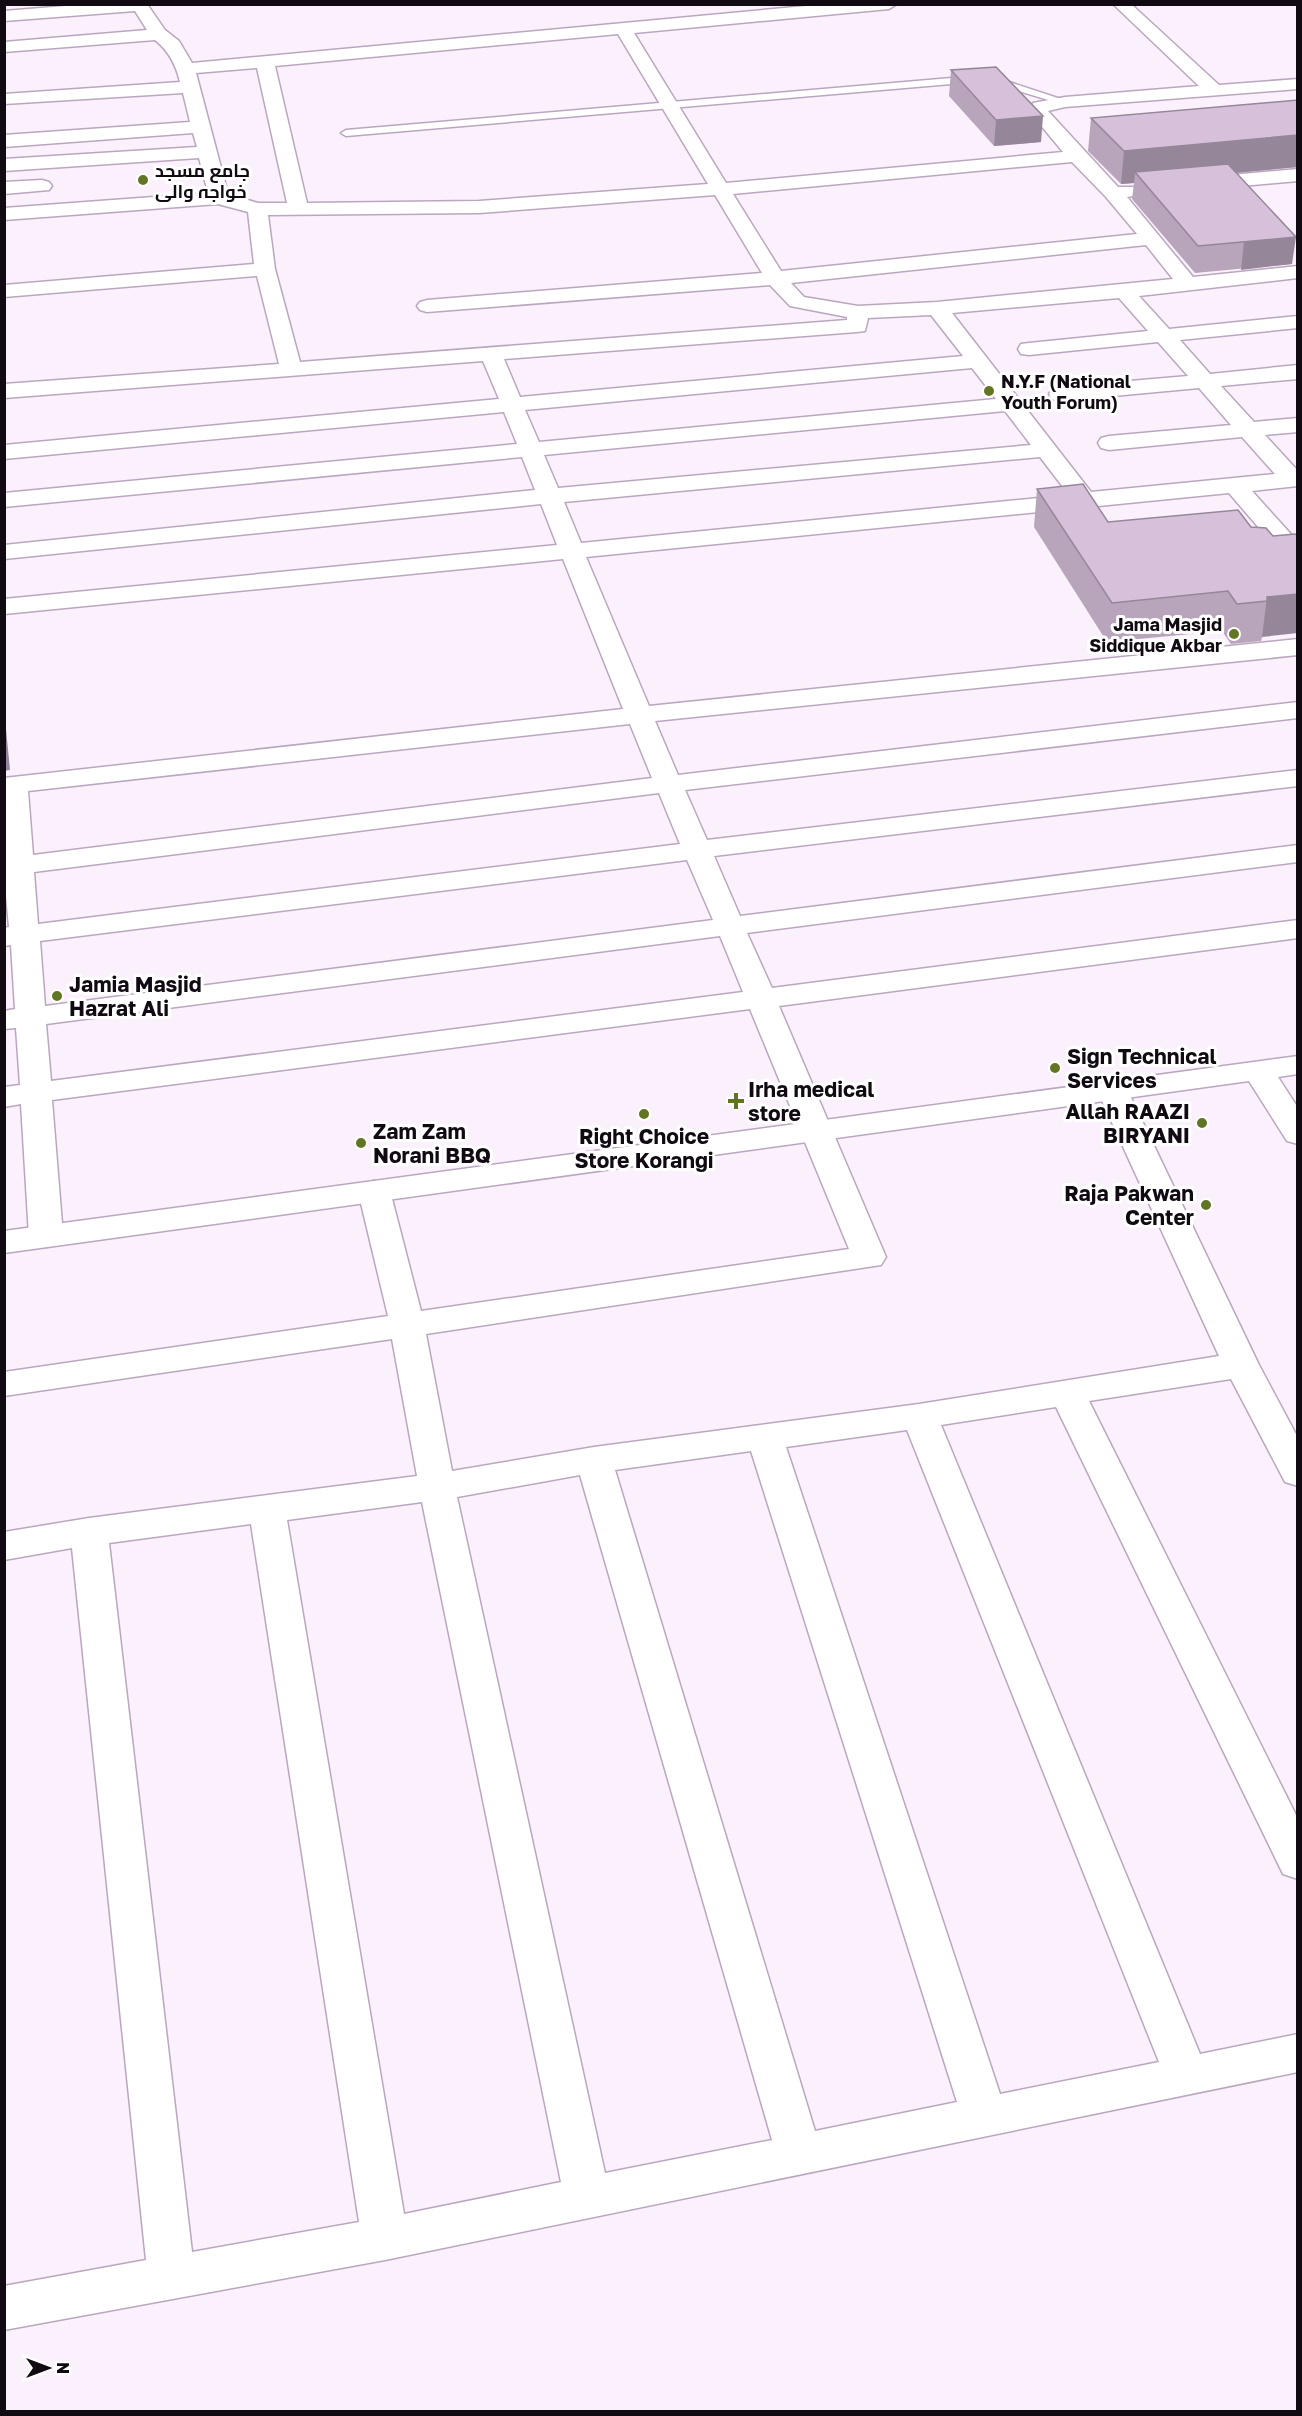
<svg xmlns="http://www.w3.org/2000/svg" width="1302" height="2416" viewBox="0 0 1302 2416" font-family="'Golos Text',Cairo,sans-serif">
<rect width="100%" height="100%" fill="#faf1fc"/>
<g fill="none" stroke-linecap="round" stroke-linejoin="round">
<defs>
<polygon id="service" points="963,77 1003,80 1070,102 1065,105 1002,86 963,83 346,136 341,133 346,130"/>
<g id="minor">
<path d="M90,4H147L165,30L179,41L192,63L828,4H897L889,9L634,33L726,183L1063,152L1029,111L1033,103L1065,97L1199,86L1113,4H1131L1219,85L1298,79V89L1065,107L1048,111L1118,187H1141L1144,191L1141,195L1127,197L1193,277L1298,266V278L1139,296L1169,329L1298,316V328L1180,340L1210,374L1298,365V379L1221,386L1254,422L1298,418V432L1265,435L1298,471V486L1252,491L1298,542V565L1289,563L1229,493L586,557L649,706L1298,639V655L655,721L678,775L1298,702V718L685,790L707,840L1298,770V786L714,856L740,916L1298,845V862L747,933L772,988L1298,920V938L779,1006L886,1257L881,1265L426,1334L452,1471L594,1447L919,1404L1219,1356L1097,1090L1102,1083L1113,1080L1124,1083L1259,1365L1298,1438V1486L1285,1482L1231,1379L1089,1401L1298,1819V1879L1283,1874L1056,1407L941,1425L1200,2054L1298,2034V2072L385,2260L4,2330V2286L146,2260L72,1548L4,1560V1532L89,1518L417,1476L392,1339L4,1396V1372L388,1316L358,1191L362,1184L374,1181L386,1184L390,1191L421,1311L849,1249L750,1009L52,1100L63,1236L58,1244L46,1247L34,1244L29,1236L21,1104L4,1107V1087L20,1085L16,1028L4,1029V1011L15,1009L11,945L4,946V928L9,927L4,875V778L623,709L563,559L4,614V599L557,545L541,504L4,559V545L535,490L522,457L4,507V493L517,444L504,412L4,459V445L499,399L483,361L4,398V384L279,364L257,276L4,297V285L254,264L248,212L218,204L4,220V208L208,193L199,158L4,171V159L197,147L193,133L4,147V135L190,122L183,93L4,104V94L180,82C176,65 169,51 155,40L4,52V42L147,30L135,11L4,21V11ZM618,34L708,184L479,201L307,203L275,66ZM257,68L287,203H258L228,194L196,73ZM1072,162L1106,197L1137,234L781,271L733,194ZM715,195L762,273L427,300L420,302L417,306L420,310L427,312L770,285L790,306L847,317V320L300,362L275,269L268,215L479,213ZM1146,245L1173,279L937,302L858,306L804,297L791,283ZM1119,298L1148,331L1029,343L1021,344L1018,349L1021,354L1029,355L1158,342L1188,376L1060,387L1052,389L1049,394L1052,399L1060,401L1199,388L1231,425L1109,436L1101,438L1098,443L1101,448L1109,450L1242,437L1275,474L1091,492L952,313ZM931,315L963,356L520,397L504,359L857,332L865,331L868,318ZM972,368L996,399L539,442L525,410ZM1005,411L1031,445L558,488L544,455ZM1040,457L1069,495L581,543L564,502ZM630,724L652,778L33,855L28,791ZM659,793L680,844L38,924L34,872ZM687,860L713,920L45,1006L40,941ZM720,936L743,992L51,1081L46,1024ZM907,1430L1159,2062L1000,2094L786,1447ZM751,1451L957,2102L815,2131L615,1470ZM580,1475L772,2140L605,2173L457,1497ZM422,1502L561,2182L404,2214L287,1520ZM251,1524L359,2222L192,2252L109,1543Z"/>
<polygon points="1298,169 1298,181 1198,190 1191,188 1188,184 1191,180 1198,178"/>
<polygon points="42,180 49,182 52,186 49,190 4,194 4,182"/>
</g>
<polygon id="tertiary" points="1298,1056 1298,1074 1278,1077 1298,1108 1298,1144 1287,1141 1249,1081 4,1253 4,1231"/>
</defs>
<use href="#service" stroke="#bba6c0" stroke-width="3"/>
<use href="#minor" stroke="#bba6c0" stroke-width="3"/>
<use href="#tertiary" stroke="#bba6c0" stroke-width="3"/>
<use href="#service" fill="#fff" fill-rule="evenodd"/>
<use href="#minor" fill="#fff" fill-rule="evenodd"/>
<use href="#tertiary" fill="#fff" fill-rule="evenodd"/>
</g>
<g fill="#b8a5bb">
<polygon points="951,70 1041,142 994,146 949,96"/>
<polygon points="1298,100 1298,167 1236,173 1292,264 1195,273 1132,199 1134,183 1121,184 1088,151 1091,118"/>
<polygon points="1037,489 1108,522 1251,527 1273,536 1295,534 1261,641 1231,644 1222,631 1107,642 1034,527"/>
</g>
<g fill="#968699">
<polygon points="1043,116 1041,142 994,146 996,120"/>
<polygon points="1298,135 1298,167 1211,175 1135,172 1134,183 1121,184 1124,151"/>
<polygon points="1296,237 1292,264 1241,270 1244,242"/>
<polygon points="1298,594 1298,633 1262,637 1267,597"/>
<polygon points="4,717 6,729 10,770 4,771"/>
</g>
<g fill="#d6c0da" stroke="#968699" stroke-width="1.5">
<polygon points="996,67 1043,116 996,120 951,70"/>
<polygon points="1298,100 1298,135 1124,151 1091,118"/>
<polygon points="1228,164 1296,237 1198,246 1135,172"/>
<polygon points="1083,484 1108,522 1238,510 1251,527 1266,528 1273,536 1295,534 1298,536 1298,594 1267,597 1267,601 1237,604 1228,591 1112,603 1037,489"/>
</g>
<g fill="#617524" stroke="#fff" stroke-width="2">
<circle cx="143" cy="180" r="6"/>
<circle cx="989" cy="391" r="6"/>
<circle cx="1234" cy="634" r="6"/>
<circle cx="57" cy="996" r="6"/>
<circle cx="1055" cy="1068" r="6"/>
<path d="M733 1092h6v6h6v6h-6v6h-6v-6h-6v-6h6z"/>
<circle cx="644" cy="1114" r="6"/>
<circle cx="1202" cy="1123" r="6"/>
<circle cx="361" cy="1143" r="6"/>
<circle cx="1206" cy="1205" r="6"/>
</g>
<g text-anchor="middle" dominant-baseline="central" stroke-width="6" stroke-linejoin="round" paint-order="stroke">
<g font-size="18" font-weight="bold" fill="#110a13" stroke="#fff" text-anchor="start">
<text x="155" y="170">جامع مسجد<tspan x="155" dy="21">خواجہ والی</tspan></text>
<text x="1001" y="381">N.Y.F (National<tspan x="1001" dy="21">Youth Forum)</tspan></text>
<text x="1222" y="624" text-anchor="end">Jama Masjid<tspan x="1222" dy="21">Siddique Akbar</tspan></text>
</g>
<g font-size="21" font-weight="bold" fill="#110a13" stroke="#fff" text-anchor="start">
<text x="69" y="984">Jamia Masjid<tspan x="69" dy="24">Hazrat Ali</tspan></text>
<text x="1067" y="1056">Sign Technical<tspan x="1067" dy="24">Services</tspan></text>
<text x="748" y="1089">Irha medical<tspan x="748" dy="24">store</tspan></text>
<text x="1190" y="1111" text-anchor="end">Allah RAAZI<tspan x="1190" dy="24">BIRYANI</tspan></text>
<text x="373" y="1131">Zam Zam<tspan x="373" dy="24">Norani BBQ</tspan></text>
<text x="644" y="1136" text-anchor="middle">Right Choice<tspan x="644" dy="24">Store Korangi</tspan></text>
<text x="1194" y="1193" text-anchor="end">Raja Pakwan<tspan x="1194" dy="24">Center</tspan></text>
</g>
</g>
<rect width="1302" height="2416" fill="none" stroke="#110a13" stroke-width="12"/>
<g transform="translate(48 2368) rotate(90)" stroke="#ffffff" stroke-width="4.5" paint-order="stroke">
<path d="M0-4.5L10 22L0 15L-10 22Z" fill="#110a13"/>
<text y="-9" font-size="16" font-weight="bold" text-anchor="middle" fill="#110a13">N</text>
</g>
</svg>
